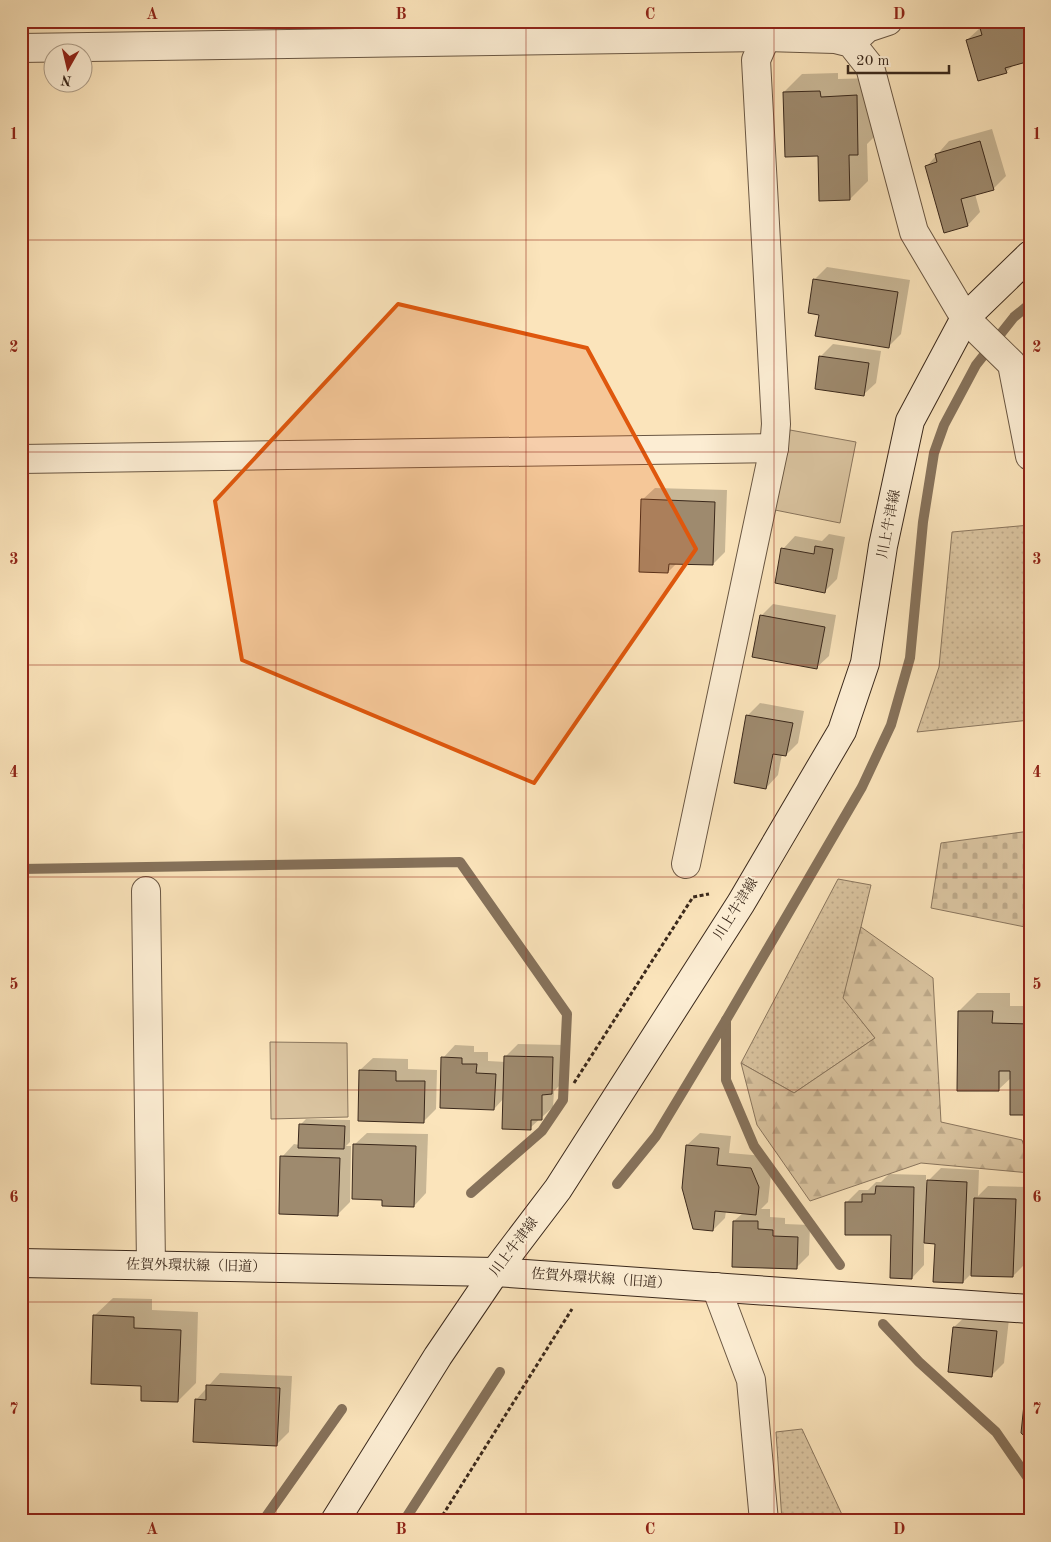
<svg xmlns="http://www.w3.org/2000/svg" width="1051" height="1542" viewBox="0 0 1051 1542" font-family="'Old Standard TT','Noto Serif JP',serif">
<defs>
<pattern id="grass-dots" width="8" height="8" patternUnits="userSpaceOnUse" patternTransform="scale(1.25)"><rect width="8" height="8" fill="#dac4a0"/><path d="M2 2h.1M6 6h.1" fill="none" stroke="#bca889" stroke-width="1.8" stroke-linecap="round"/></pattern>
<pattern id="forest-firs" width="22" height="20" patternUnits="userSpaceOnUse" patternTransform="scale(1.25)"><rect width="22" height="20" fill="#dac4a0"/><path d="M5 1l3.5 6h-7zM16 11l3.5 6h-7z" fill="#bca889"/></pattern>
<pattern id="cemetery-stones" width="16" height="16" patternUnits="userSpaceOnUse" patternTransform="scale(1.25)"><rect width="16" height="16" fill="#dac4a0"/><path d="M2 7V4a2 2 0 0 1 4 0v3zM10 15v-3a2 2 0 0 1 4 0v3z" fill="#bca889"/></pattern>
</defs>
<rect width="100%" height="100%" fill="#fbe4bb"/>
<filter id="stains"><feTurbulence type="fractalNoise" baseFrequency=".004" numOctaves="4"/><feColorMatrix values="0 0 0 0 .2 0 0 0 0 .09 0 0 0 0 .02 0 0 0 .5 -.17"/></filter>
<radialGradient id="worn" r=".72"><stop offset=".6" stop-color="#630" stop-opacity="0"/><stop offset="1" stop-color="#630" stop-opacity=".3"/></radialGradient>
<g fill="url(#grass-dots)" stroke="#8a765e">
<polygon points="1030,525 1030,720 917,732 939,667 952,532"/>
<polygon points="838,879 871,885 844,998 875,1038 794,1093 741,1063"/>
<polygon points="802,1429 845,1521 782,1521 776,1432"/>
</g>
<polygon fill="url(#forest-firs)" stroke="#8a765e" points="861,927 933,978 941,1122 1022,1140 1030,1165 1030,1173 921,1163 810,1201 757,1125 741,1063 794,1093 875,1038 843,998"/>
<polygon fill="url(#cemetery-stones)" stroke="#8a765e" points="1030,831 1030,928 931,908 941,843"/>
<g fill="#dac4a0" stroke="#8a765e">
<polygon points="790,430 856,442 840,523 775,510"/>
<polygon points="270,1042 347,1043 348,1117 271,1119"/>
</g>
<g fill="#0003">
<polygon points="980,28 981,28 1015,64 1006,72 967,40"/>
<polygon points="838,73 838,79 874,78 876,135 867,144 868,181 850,199 819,154 784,92 802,74"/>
<polygon points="992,129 1006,176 994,188 975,194 980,212 968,225 927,166 949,141"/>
<polygon points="827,267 910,280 901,334 889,346 820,314 814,280"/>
<polygon points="833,344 881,351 876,383 863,395 816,388 821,356"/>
<polygon points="655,488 727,490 725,552 713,564 677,563 668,572 642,500"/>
<polygon points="829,534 845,537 837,579 825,591 783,549 795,536 822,541"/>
<polygon points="773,604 836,615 829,656 816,668 761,616"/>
<polygon points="760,703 804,711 798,743 786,755 782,754 778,775 766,788 747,716"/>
<polygon points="977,993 1010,993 1010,1006 1030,1006 1030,1114 1012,1077 998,1090 959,1011"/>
<polygon points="518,1044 565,1045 564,1081 554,1091 553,1107 530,1128 504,1098 494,1109 443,1058 455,1045 474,1046 474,1052 488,1052 488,1061 506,1062 506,1056"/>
<polygon points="373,1058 408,1059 408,1069 437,1070 436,1109 424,1121 360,1070"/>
<polygon points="306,1119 350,1120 350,1142 346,1146 351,1146 350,1202 338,1214 282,1157 294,1144 300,1145 300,1125"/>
<polygon points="367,1133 428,1134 426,1193 414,1206 384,1198 354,1145"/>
<polygon points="700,1133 731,1136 729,1153 764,1156 771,1174 768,1202 761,1209 770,1209 770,1217 785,1218 785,1224 810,1225 809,1255 797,1267 734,1221 743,1213 726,1211 725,1218 713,1230 687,1145"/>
<polygon points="941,1168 979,1170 978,1196 988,1186 1028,1187 1025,1264 1013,1276 973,1272 963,1282 936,1243 924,1242 924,1265 912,1278 892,1234 847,1202 859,1190 868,1190 876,1182 881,1182 889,1174 926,1175 926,1183"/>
<polygon points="113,1298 152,1299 152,1310 198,1312 196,1383 178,1401 143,1385 94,1316"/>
<polygon points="967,1315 1009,1319 1004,1363 992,1375 954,1327"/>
<polygon points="220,1373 292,1376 289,1432 277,1444 196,1400"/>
</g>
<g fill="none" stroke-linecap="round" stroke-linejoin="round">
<g stroke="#86725b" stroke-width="10">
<polyline points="21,869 460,862 567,1014 563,1100 542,1131 471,1193"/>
<polyline points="726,1020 726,1080 754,1146 840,1265"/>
<polyline points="617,1184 656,1136 726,1020 862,787 891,725 910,658 923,522 934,453 944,425 976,365 1014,317 1030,304"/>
<polyline points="883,1324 919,1362 996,1432 1030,1481"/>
<polyline points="263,1521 342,1409"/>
<polyline points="404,1521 500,1372"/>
</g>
</g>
<g fill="#9e8a6e" stroke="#3a281b">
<polygon points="978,21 1030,21 1030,61 1005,68 1007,73 978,81 966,40 982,35"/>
<polygon points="820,91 821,97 857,95 858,155 849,155 850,200 819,201 818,156 785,157 783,92"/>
<polygon points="980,141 994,190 961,199 968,226 944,233 925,166 937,162 935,154"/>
<polygon points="813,279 898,292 889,348 815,336 819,315 808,313"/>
<polygon points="819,356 869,363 864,396 815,389"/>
<polygon points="641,499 715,502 713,565 669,564 668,573 639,572"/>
<polygon points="815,546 833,549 825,593 775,583 781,548 814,554"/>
<polygon points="760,615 825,627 817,669 752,657"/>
<polygon points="746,715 793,723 786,756 773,754 766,789 734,783"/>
<polygon points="958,1011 993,1011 992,1023 1030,1024 1030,1115 1010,1115 1010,1071 999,1071 999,1091 957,1091"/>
<polygon points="504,1056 553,1057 552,1094 542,1095 542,1120 531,1120 531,1130 502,1129"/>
<polygon points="441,1057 462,1058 462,1064 477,1064 476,1073 496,1074 494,1110 440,1108"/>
<polygon points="359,1070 396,1071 396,1081 425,1081 424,1123 358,1121"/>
<polygon points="299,1124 345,1126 344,1149 298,1148"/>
<polygon points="353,1144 416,1146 414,1207 382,1206 382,1200 352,1199"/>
<polygon points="686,1145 719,1148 717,1165 751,1168 759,1187 756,1215 715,1211 713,1231 693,1229 682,1188"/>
<polygon points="280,1156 340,1158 338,1216 279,1214"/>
<polygon points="927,1180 967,1182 963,1283 933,1282 935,1244 924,1243"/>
<polygon points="876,1186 914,1187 912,1279 890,1278 891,1235 845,1235 845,1202 862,1202 862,1194 875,1194"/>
<polygon points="974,1198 1016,1199 1013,1277 971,1276"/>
<polygon points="733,1221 758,1221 758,1229 773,1230 773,1236 798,1237 797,1269 732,1267"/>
<polygon points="93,1315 134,1317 134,1328 181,1330 178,1402 141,1401 141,1386 91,1384"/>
<polygon points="953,1327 997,1331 992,1377 948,1372"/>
<polygon points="1030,1347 1030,1441 1021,1433"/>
<polygon points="206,1385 280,1388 277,1446 193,1442 195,1399 206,1400"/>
</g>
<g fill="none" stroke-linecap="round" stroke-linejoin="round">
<defs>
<g id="street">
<polyline points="851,43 867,28 888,21"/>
<polyline points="21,48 766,37 835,39 851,43 870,67 914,232 965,318 1012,364 1030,456"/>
<polyline points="21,459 774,448"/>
<polyline points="686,864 774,448 776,424 756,60 766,37 765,21"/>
<polyline points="146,891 151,1265"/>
<polyline points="716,1287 751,1380 764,1521"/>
</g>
<g id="secondary">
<polyline points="21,1263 495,1272 1030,1309"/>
<polyline points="335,1521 438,1356 495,1272 558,1189 741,903 842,731 865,663 883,546 910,421 965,318 1030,255"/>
</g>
</defs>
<use href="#street" stroke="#6a5743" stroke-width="30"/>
<use href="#secondary" stroke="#3a281b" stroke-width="30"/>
<g stroke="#3a281b" stroke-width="3" stroke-dasharray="4 2.5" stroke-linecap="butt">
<polyline points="574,1083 693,897 709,894"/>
<polyline points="439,1521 572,1309"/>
</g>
<use href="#street" stroke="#fcedd3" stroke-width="28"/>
<use href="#secondary" stroke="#fcedd3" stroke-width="28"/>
</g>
<path fill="#df570d" fill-opacity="0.2" stroke="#df570d" stroke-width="4" stroke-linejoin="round" d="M398,304L587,348L696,549L534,783L242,660L215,501Z"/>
<path fill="none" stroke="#8f2418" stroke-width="1" stroke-opacity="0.55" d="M276,21V1521M526,21V1521M774,21V1521M21,240H1030M21,452H1030M21,665H1030M21,877H1030M21,1090H1030M21,1302H1030"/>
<g text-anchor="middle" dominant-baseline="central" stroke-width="4.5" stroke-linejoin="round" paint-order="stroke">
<g font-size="14" fill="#3a281b" stroke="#fcedd3">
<text transform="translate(889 524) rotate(-79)">川上牛津線</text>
<text transform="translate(736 909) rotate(-58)">川上牛津線</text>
<text transform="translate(514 1247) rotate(-53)">川上牛津線</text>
<text transform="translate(196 1266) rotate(1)">佐賀外環状線（旧道）</text>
<text transform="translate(601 1279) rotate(4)">佐賀外環状線（旧道）</text>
</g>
</g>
<rect width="1051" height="1542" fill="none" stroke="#fbe4bb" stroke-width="55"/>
<g transform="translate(68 68) rotate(188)"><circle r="24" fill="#fcedd3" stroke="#ae9e89"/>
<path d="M0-4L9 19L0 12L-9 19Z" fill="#8f2418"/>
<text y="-8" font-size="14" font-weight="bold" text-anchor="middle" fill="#3a281b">N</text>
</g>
<path d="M848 65v8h101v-8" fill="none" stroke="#3a281b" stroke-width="2.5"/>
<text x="856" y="65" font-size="15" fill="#3a281b" stroke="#fcedd3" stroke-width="4" paint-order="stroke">20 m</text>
<rect x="28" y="28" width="996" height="1486" fill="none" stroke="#8f2418" stroke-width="2"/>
<g font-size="16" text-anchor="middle" font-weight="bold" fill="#8f2418">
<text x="152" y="19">A</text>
<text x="401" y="19">B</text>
<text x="650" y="19">C</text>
<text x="899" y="19">D</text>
<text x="14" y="139">1</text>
<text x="1037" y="139">1</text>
<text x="14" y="352">2</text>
<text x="1037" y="352">2</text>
<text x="14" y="564">3</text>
<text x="1037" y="564">3</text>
<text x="14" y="777">4</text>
<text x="1037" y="777">4</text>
<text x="14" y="989">5</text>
<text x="1037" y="989">5</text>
<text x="14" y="1202">6</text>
<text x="1037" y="1202">6</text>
<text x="14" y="1414">7</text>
<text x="1037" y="1414">7</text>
<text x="152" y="1534">A</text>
<text x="401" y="1534">B</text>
<text x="650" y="1534">C</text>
<text x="899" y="1534">D</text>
</g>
<rect width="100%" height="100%" filter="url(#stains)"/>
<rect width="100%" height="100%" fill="url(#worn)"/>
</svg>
